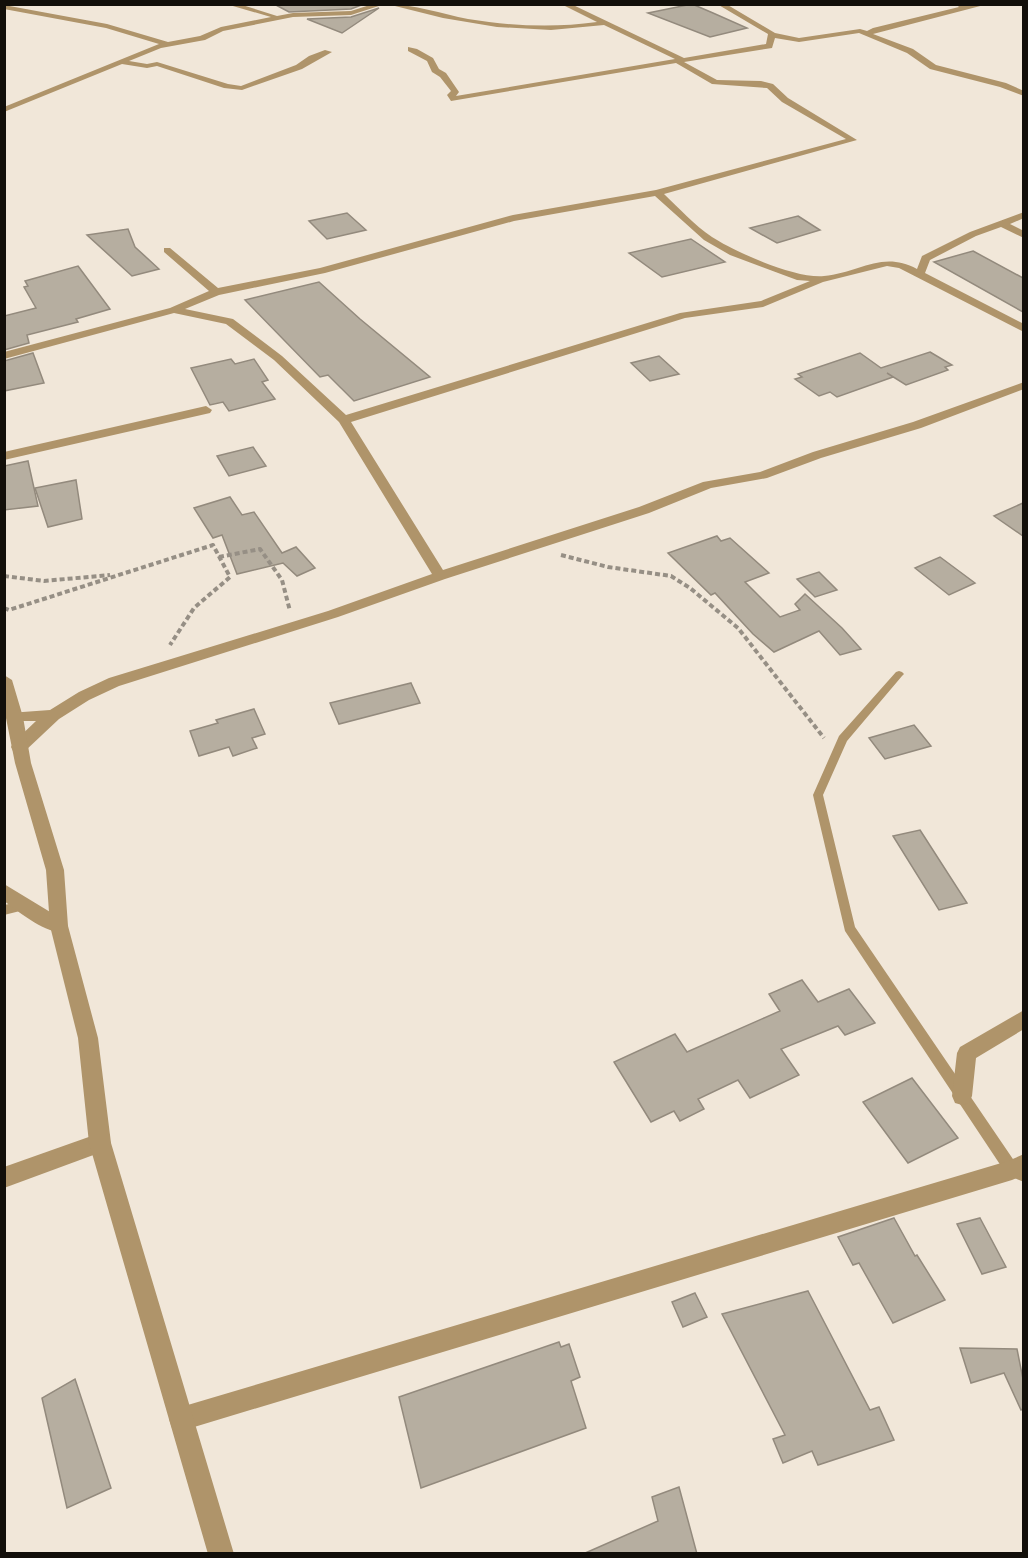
<svg xmlns="http://www.w3.org/2000/svg" width="1028" height="1558" viewBox="0 0 1028 1558" font-family="Merriweather,serif">
<rect width="100%" height="100%" fill="#f1e7d9"/>
<g fill="#b6aea0" stroke="#938a7d" stroke-width="1.5">
<polygon points="274,4 364,4 351,9 289,12"/>
<polygon points="692,4 713,13 747,28 710,37 648,13"/>
<polygon points="379,8 342,33 307,19 351,17"/>
<polygon points="347,213 366,230 327,239 309,221"/>
<polygon points="798,216 820,230 777,243 750,228"/>
<polygon points="128,229 135,247 159,269 132,276 87,235"/>
<polygon points="691,239 725,262 662,277 629,253"/>
<polygon points="973,251 1023,278 1023,312 934,262"/>
<polygon points="78,266 110,309 76,319 78,322 27,335 29,343 4,350 4,316 36,308 24,287 28,286 25,281"/>
<polygon points="319,282 360,319 430,377 354,401 328,375 320,377 245,300"/>
<polygon points="930,352 952,365 945,367 948,370 906,385 887,373 893,377 837,397 830,392 819,396 795,379 802,377 798,374 860,353 881,368"/>
<polygon points="33,353 44,383 4,391 4,361"/>
<polygon points="659,356 679,374 650,381 631,363"/>
<polygon points="231,359 235,364 254,359 268,380 262,382 275,399 229,411 223,402 210,405 191,368"/>
<polygon points="253,447 266,466 229,476 217,456"/>
<polygon points="28,461 38,506 4,510 4,466"/>
<polygon points="76,480 82,519 48,527 35,488"/>
<polygon points="230,497 242,515 254,512 282,553 296,547 315,568 297,576 283,563 237,574 222,535 213,538 194,508"/>
<polygon points="1023,503 1023,536 994,516"/>
<polygon points="717,536 721,541 730,538 769,573 745,582 780,617 800,610 795,604 805,594 842,628 861,649 840,655 819,631 774,652 753,634 715,593 711,595 668,553"/>
<polygon points="940,557 975,583 949,595 915,568"/>
<polygon points="819,572 837,590 815,597 797,579"/>
<polygon points="411,683 420,703 339,724 330,703"/>
<polygon points="254,709 265,734 252,738 257,748 233,756 229,747 199,756 190,731 218,723 216,720"/>
<polygon points="914,725 931,746 885,759 869,738"/>
<polygon points="920,830 967,903 939,910 893,836"/>
<polygon points="802,980 818,1002 849,989 875,1023 845,1035 838,1026 781,1049 799,1075 750,1098 738,1080 698,1099 704,1109 680,1121 674,1111 651,1122 614,1062 675,1034 687,1052 780,1011 769,994"/>
<polygon points="912,1078 958,1138 908,1163 863,1102"/>
<polygon points="894,1218 915,1256 917,1255 945,1300 893,1323 859,1263 853,1265 838,1237"/>
<polygon points="980,1218 1006,1267 982,1274 957,1224"/>
<polygon points="808,1291 870,1410 879,1407 894,1440 818,1465 812,1451 783,1463 773,1439 785,1435 722,1314"/>
<polygon points="695,1293 707,1317 683,1327 672,1302"/>
<polygon points="559,1342 561,1347 569,1344 580,1377 571,1381 586,1428 421,1488 399,1397"/>
<polygon points="960,1348 1017,1349 1023,1379 1023,1409 1021,1410 1004,1373 971,1383"/>
<polygon points="75,1379 111,1488 67,1508 42,1398"/>
<polygon points="679,1487 697,1554 583,1554 658,1521 652,1497"/>
</g>
<g fill="none" stroke-linecap="round" stroke-linejoin="round">
<g stroke="#968f85" stroke-width="4" stroke-dasharray="5 3" stroke-linecap="butt">
<polyline points="561,555 608,567 671,576 690,588 738,628 824,738"/>
<polyline points="219,557 260,549 282,580 290,611"/>
<polyline points="4,576 44,581 110,575"/>
<polyline points="4,608 9,610 213,545 230,577 194,608 170,645"/>
</g>
<g fill="#af946a" fill-rule="evenodd">
<polygon points="899,671 902,672 904,674 902,676 847,741 823,795 855,927 1017,1165 1024,1169 1024,1182 1007,1175 845,931 813,795 839,736 896,672"/>
<polygon points="24,901 28,903 30,906 28,909 4,915 4,905"/>
</g>
<g fill="#af946a" fill-rule="evenodd">
<polygon points="226,4 239,4 277,16 293,13 351,11 373,4 385,4 351,15 293,17 223,31 205,40 161,48 129,61 147,64 157,62 228,84 241,86 296,65 309,56 325,50 332,52 302,69 242,90 224,88 157,66 147,68 122,64 4,112 4,107 159,44 106,28 4,9 4,5 107,24 168,42 200,36 221,27 271,17"/>
<path d="M387,4C414,4 442,14 468,19C511,26 554,28 597,22L561,4H571L684,58L766,44L768,34L717,4H726L775,33L799,38L860,29L867,31L873,28L959,7L956,4H988L873,34L913,49L936,65L1006,83L1024,91V96L1000,87L930,69L907,53L859,33L799,42L775,38L772,48L684,62L717,80L761,81L773,84L788,98L857,140L664,194C679,208 694,225 712,237C735,252 796,279 824,276C859,273 882,250 917,269L922,256L970,232L1024,212V218L1010,224L1024,231V238L1001,227L976,236L930,260L925,273L1024,324V332L899,268L887,266L823,282L763,307L685,318L351,422L443,570L639,507L703,482L760,472L813,452L913,422L1024,382V389L921,428L821,458L767,478L711,488L649,513L445,579L338,617L119,686L89,700L59,719L25,751H13L11,747L13,743L36,721H9L7,717L9,713L50,710L79,692L109,678L328,611L432,574L339,422L274,360L226,324L174,313L4,359V352L170,308L209,291L164,252V248H170L218,288L320,268L513,215L656,190L846,139L782,102L767,88L712,84L676,63L451,101L447,95L451,91L440,77L432,72L427,61L408,51V47L417,49L433,58L439,69L446,73L459,92L456,96L675,59L604,25L551,30L497,27L443,18ZM655,196L704,240L730,255L797,280L810,281L761,301L680,313L346,415L282,356L233,319L185,309L219,295L325,273L514,221Z"/>
<polygon points="206,406 212,410 210,413 4,460 4,452"/>
<path d="M4,884L65,921L68,926L65,931C49,937 18,911 4,901Z"/>
<polygon points="1024,1010 1024,1029 976,1058 972,1096 969,1103 962,1105 955,1103 952,1096 957,1053 960,1047"/>
<polygon points="100,1133 107,1136 111,1143 107,1150 4,1188 4,1167"/>
<polygon points="1024,1154 1024,1175 1012,1180 181,1431 172,1428 169,1419 172,1410 181,1407 1008,1161"/>
</g>
<polygon fill="#af946a" fill-rule="evenodd" points="4,675 12,680 23,717 31,763 64,870 68,926 98,1038 111,1143 234,1554 208,1554 89,1143 78,1038 50,926 46,870 15,763 4,708"/>
</g>
<rect width="1028" height="1558" fill="none" stroke="#120f0a" stroke-width="12"/>
</svg>
